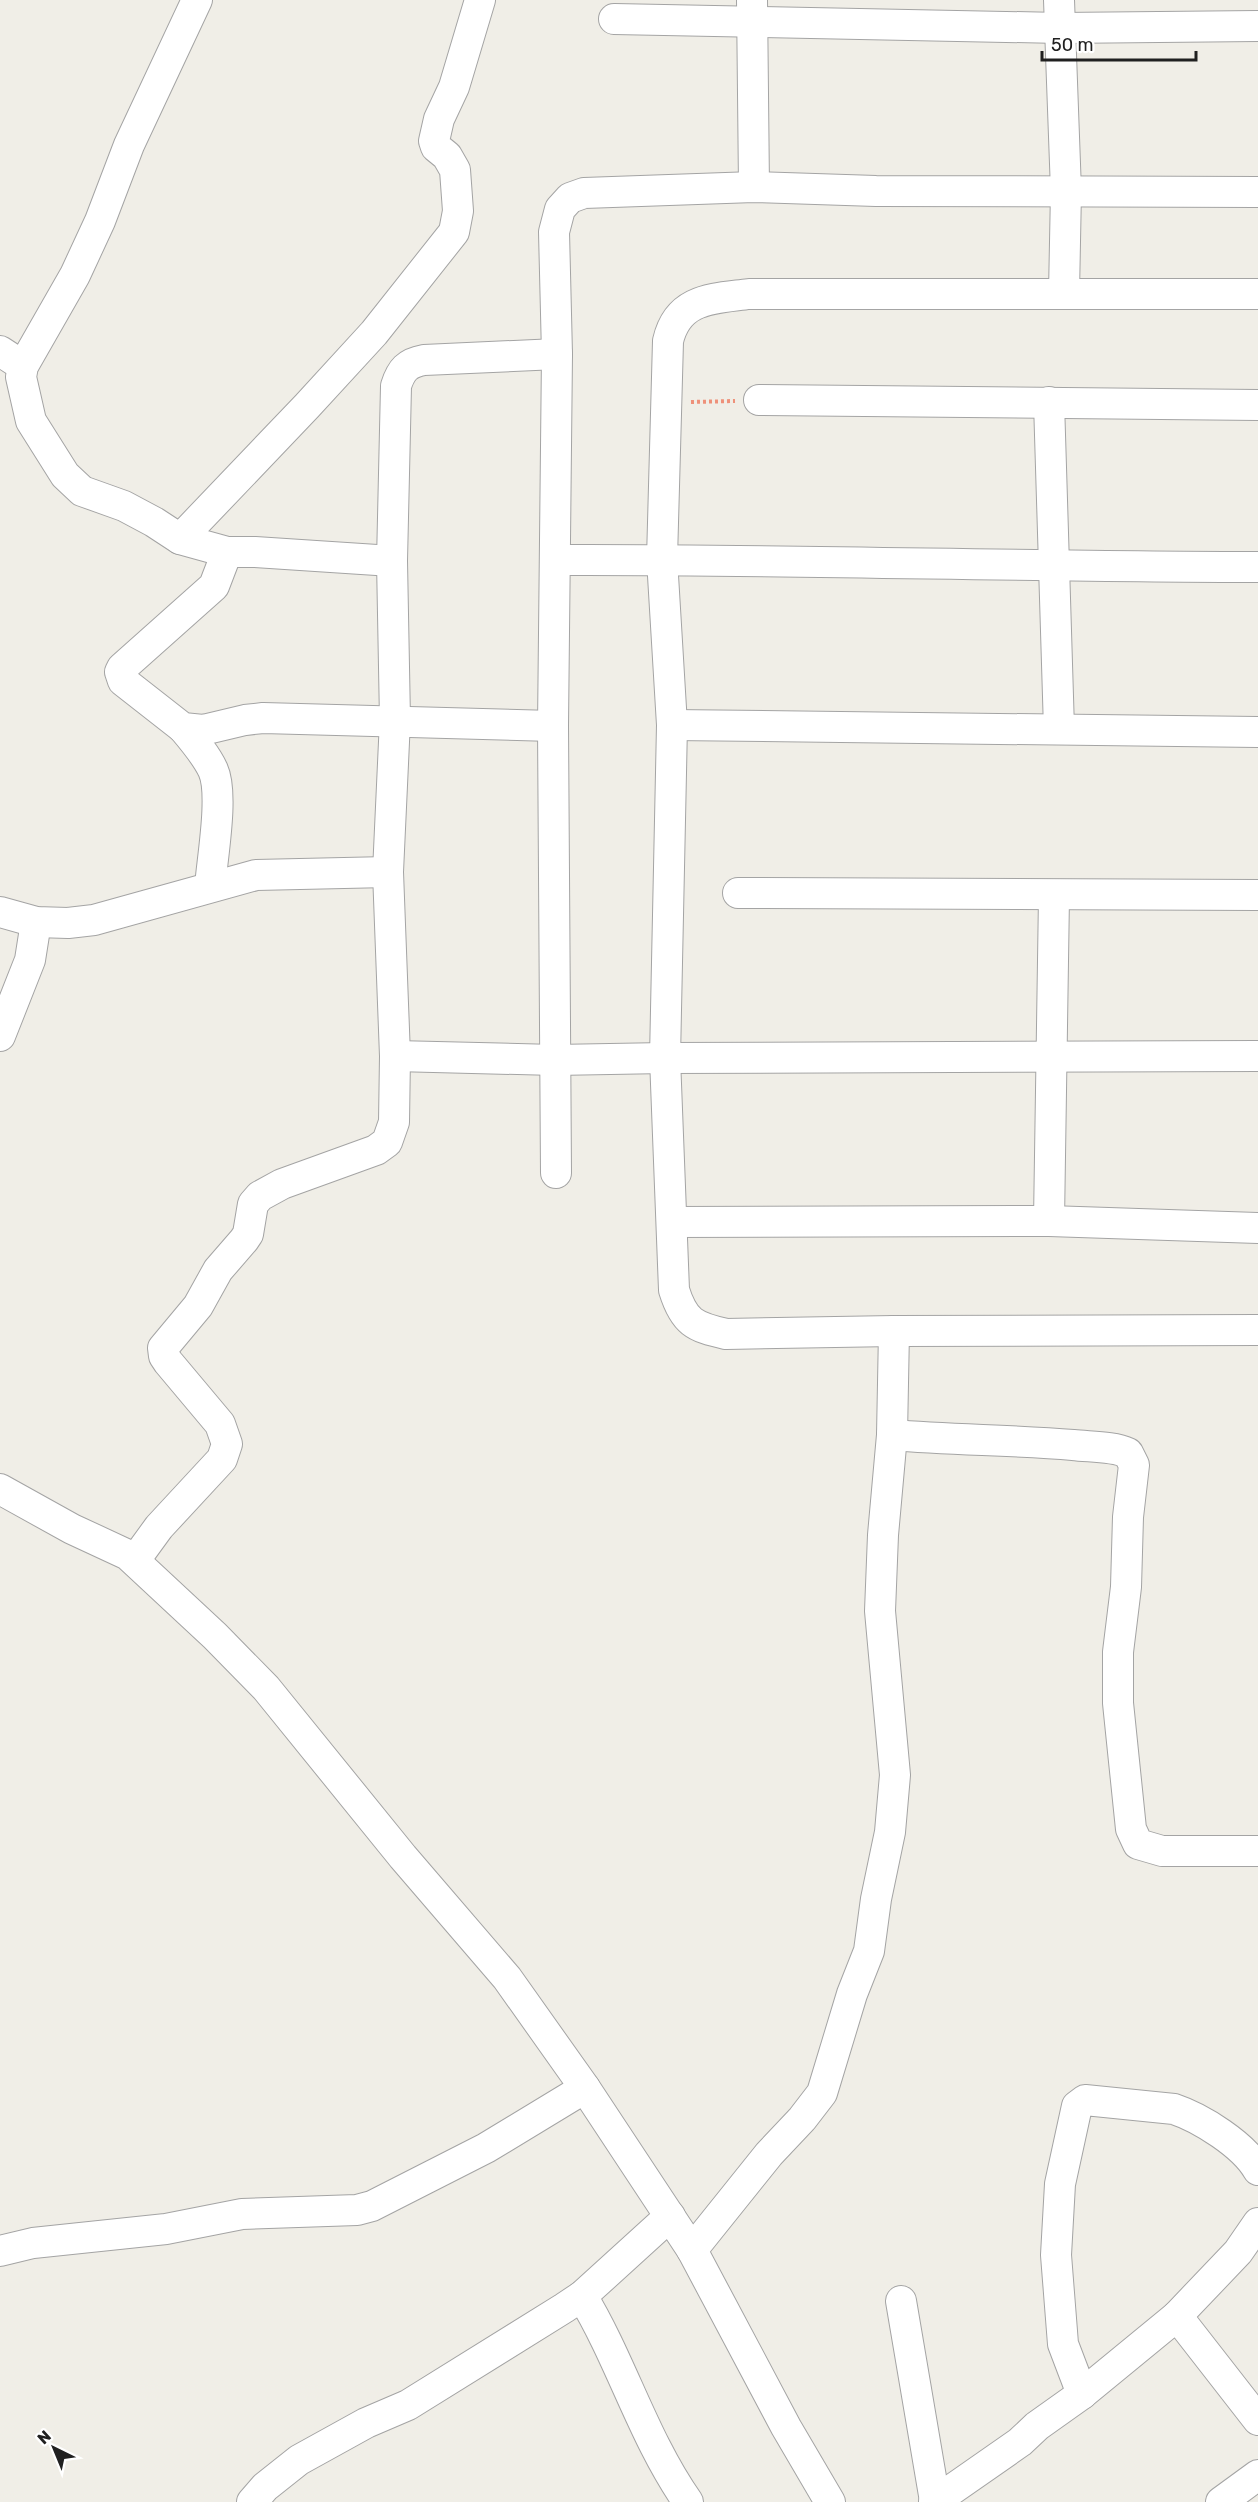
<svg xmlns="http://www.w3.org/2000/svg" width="1258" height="2502" viewBox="0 0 1258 2502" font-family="Rubik,sans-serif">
<rect width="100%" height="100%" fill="#f0eee7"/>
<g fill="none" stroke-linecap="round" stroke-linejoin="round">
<defs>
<g id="minor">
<polyline points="197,0 129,145 100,221 75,275 23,366 21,377 31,421 65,475 82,491 124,506 154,522 180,539 227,552 255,552 392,561"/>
<polyline points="752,0 754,187"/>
<polyline points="1059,0 1066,191 1064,293"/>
<polyline points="614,19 1060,28 1258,26"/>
<path d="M1258,294H749C712,299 678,298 668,341L662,559L672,725L665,1058L674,1290C684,1322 694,1327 726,1334L894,1331L1258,1330"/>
<polyline points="0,351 23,366"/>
<polyline points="759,400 1258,405"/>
<polyline points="1049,402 1059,729"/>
<polyline points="180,539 307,406 374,333 454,232 458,211 455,170 447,156 436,147 434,141 439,119 454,87 480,0"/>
<polyline points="227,552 214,586 122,668 120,672 123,681 183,728 203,730 245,720 263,718 553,726"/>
<path d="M556,560C790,559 1024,567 1258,567"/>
<polyline points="672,725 1258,732"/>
<path d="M183,728C194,741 206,755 213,770C224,794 212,859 210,887"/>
<polyline points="738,893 1258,895"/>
<polyline points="0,912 36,922 68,923 94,920 256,875 388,872"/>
<polyline points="0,1036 30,960 36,922"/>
<polyline points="395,1056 555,1060 665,1058 1258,1056"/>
<polyline points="556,1173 553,726 557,354 554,232 560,209 570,198 584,193 754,187 876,191 1258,192"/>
<polyline points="1049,1221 1054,896"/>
<polyline points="673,1222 1049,1221 1258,1228"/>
<path d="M892,1435C952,1440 1013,1440 1073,1445C1090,1447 1113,1446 1128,1453L1134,1465L1128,1517L1126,1587L1118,1652V1703L1131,1829L1138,1844L1162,1851H1258"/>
<polyline points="0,1489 72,1529 128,1555 215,1636 266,1688 403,1857 507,1978 585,2088 692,2250 786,2427 830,2502"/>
<path d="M135,1560L159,1527L222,1459L227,1444L220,1424L168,1362L164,1356L163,1348L198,1306L218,1270L244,1240L248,1234L253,1204L260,1196L282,1184L376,1150L387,1142L394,1122L395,1056L388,872L395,720L392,561L396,386C401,370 407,363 424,360L557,354"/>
<polyline points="692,2250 769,2154 802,2119 822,2093 852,1994 869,1951 876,1899 890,1832 895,1775 880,1611 883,1535 892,1435 894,1331"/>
<polyline points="0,2251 33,2243 166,2229 242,2214 357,2210 372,2206 486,2148 585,2088"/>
<path d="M582,2296C622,2362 643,2438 688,2502"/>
<polyline points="901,2301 935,2501"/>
<polyline points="1177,2316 1238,2252 1258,2223"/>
<path d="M1082,2394L1063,2344L1056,2255L1060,2184L1077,2106L1085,2100L1174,2109C1201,2118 1244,2145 1258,2170"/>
<polyline points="252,2502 265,2487 299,2460 366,2423 408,2405 564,2308 582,2296 670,2216"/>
<polyline points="934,2502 1020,2442 1037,2426 1082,2394 1177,2316 1258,2420"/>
<polyline points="1221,2502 1258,2475"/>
</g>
</defs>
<use href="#minor" stroke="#a4a4a4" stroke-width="32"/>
<polyline stroke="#ee917a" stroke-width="4" stroke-dasharray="3 3" stroke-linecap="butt" points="691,402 735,401"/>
<use href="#minor" stroke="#fff" stroke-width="30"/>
</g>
<g transform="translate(54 2448) rotate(317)" stroke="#ffffff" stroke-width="4.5" paint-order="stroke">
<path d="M0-4.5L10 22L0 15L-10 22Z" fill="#202020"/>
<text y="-9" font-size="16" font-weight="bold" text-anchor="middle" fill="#202020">N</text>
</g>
<path d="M1042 51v9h154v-9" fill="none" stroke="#202020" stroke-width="3"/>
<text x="1051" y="51" font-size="18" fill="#202020" stroke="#ffffff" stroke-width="4.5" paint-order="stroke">50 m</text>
</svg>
